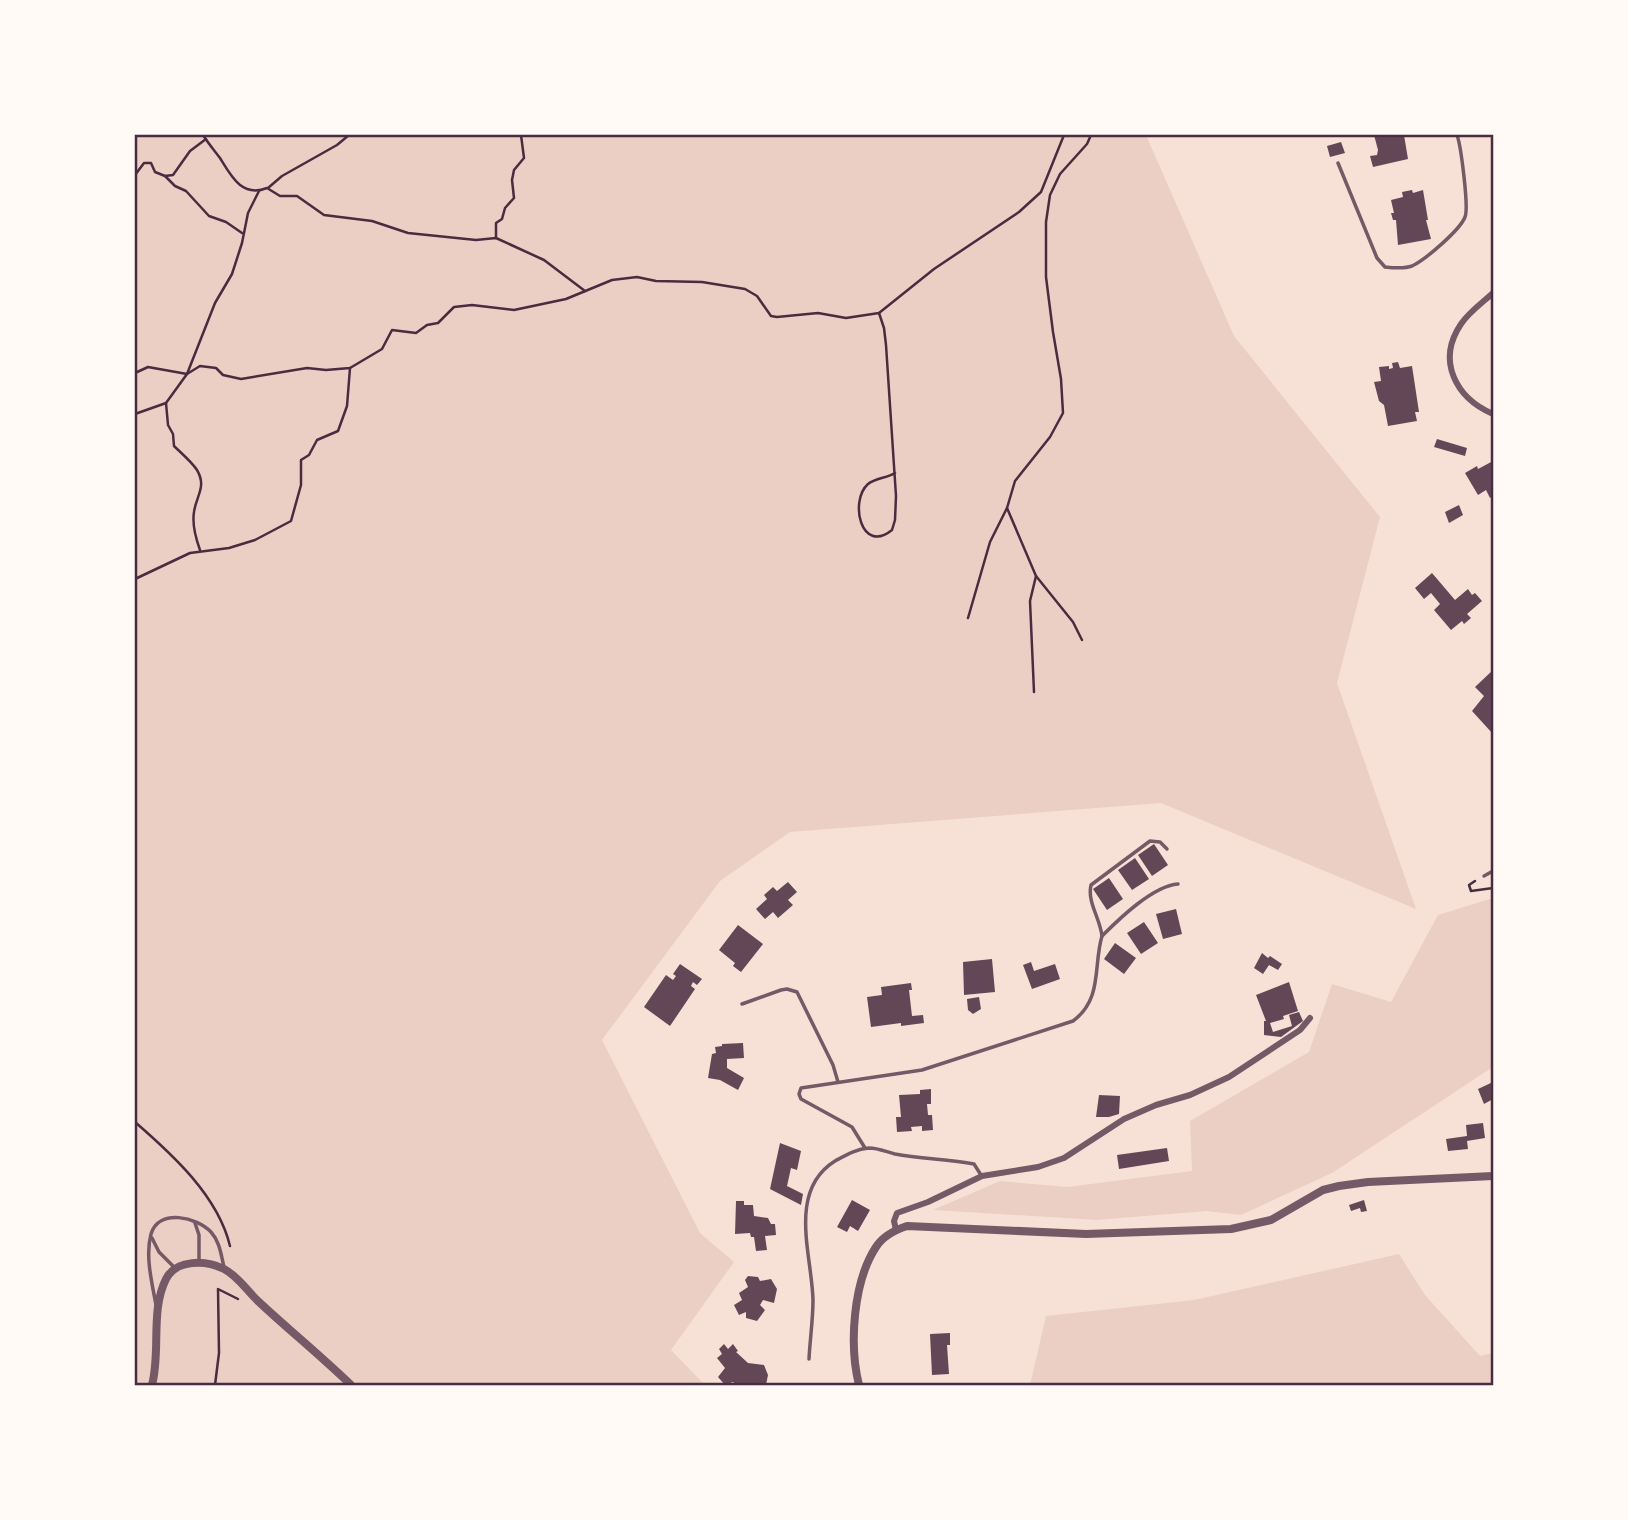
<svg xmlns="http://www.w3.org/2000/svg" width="1628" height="1520" viewBox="0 0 1628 1520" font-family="Bitter,serif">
<rect width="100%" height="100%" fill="#f7e1d7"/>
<g fill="#ebcfc5">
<polygon points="135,135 1146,135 1234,336 1380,517 1337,683 1416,909 1161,803 790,832 720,881 602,1040 700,1233 734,1262 671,1350 705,1385 135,1385"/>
<polygon points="1493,898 1493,1067 1332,1173 1241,1215 1207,1211 1096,1220 933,1210 1000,1181 1067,1187 1192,1171 1190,1121 1309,1052 1332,984 1391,1002 1438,915"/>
<polygon points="1399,1254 1425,1295 1480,1356 1493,1353 1493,1385 1030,1385 1046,1316 1194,1300"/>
</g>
<g fill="#644757">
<polygon points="1374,135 1404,135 1408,159 1373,167 1370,156 1377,155 1378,150"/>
<polygon points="1341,142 1345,153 1330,157 1327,146"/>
<polygon points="1412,190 1413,193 1423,190 1428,220 1426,220 1431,239 1398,245 1396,220 1393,220 1391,213 1394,213 1391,200 1403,197 1402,192"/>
<polygon points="1398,362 1400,368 1412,366 1419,412 1415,412 1417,421 1388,426 1384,405 1379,401 1374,382 1381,381 1379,367 1389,366 1389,369 1393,368 1392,363"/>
<polygon points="1437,439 1467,448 1465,456 1434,447"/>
<polygon points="1493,461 1493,496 1490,498 1486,490 1478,495 1465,473 1477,466 1478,469"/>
<polygon points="1459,505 1463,515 1449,523 1445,512"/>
<polygon points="1432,573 1455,600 1468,589 1472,595 1475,593 1482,601 1467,614 1471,618 1464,624 1462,621 1451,630 1434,610 1440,604 1431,593 1424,599 1415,588"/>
<polygon points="1493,670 1493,734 1472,711 1484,696 1475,687"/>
<polygon points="1154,844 1168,865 1152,876 1138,855"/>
<polygon points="1135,858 1149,879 1132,890 1118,870"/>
<polygon points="1109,878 1123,899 1107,910 1093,889"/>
<polygon points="788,882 797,892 788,900 793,905 778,918 773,912 765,919 756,909 767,899 764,895 773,887 777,891"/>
<polygon points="1176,909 1182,934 1163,939 1156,914"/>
<polygon points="1144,922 1158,943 1141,954 1127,933"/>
<polygon points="738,925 763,944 741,972 733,966 735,963 719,950"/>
<polygon points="1115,943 1136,958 1124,974 1104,959"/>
<polygon points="1262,953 1268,958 1270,956 1282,964 1278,970 1269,965 1263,974 1254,968"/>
<polygon points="992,959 995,992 964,995 963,962"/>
<polygon points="1031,962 1034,971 1055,964 1060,979 1032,989 1023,965"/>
<polygon points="680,964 702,979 697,985 693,982 691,986 695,989 670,1026 644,1007 666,975 673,980 676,976 673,974"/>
<polygon points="1289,982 1298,1011 1283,1016 1284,1019 1270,1023 1273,1032 1292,1026 1289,1015 1299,1012 1303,1021 1281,1037 1264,1035 1264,1021 1266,1021 1256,995"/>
<polygon points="911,983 912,990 909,990 912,1016 923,1015 924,1023 901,1026 901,1023 871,1027 867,997 882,995 881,987"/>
<polygon points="979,997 981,1009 973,1014 968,1010 967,999"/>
<polygon points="743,1043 744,1058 727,1059 727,1068 744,1078 738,1090 720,1080 708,1078 712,1054 716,1053 715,1047 722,1046 722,1044"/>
<polygon points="1493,1082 1493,1099 1484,1104 1478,1089"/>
<polygon points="931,1089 931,1104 927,1104 928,1115 932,1115 933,1130 922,1131 922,1126 911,1127 912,1131 897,1132 896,1117 901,1117 899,1095 920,1094 920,1090"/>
<polygon points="1099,1095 1120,1096 1119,1114 1109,1117 1096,1117"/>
<polygon points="1483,1123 1485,1138 1467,1141 1468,1149 1448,1151 1446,1139 1467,1136 1466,1125"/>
<polygon points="780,1143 801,1151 797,1170 791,1168 787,1186 803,1194 801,1205 770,1189"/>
<polygon points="1167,1148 1169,1161 1119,1169 1117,1155"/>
<polygon points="852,1200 870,1210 858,1231 850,1226 847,1232 837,1227"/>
<polygon points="1364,1200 1367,1211 1361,1212 1360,1208 1351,1211 1349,1205"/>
<polygon points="736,1201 744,1201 744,1205 753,1205 754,1216 768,1218 771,1224 775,1224 776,1235 765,1236 767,1250 756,1251 754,1237 751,1237 750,1233 735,1234"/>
<polygon points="748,1276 758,1277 760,1281 771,1279 777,1289 774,1303 763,1300 760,1305 765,1310 757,1321 746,1318 746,1312 739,1315 734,1305 742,1300 739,1293 748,1287 745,1280"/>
<polygon points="950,1333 950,1345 947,1345 949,1374 932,1375 930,1334"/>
<polygon points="724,1344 728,1349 733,1344 738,1351 736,1352 748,1363 764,1365 768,1375 766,1385 736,1385 733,1382 725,1385 718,1377 725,1368 717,1358 722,1354 719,1349"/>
</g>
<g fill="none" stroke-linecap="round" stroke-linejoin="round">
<g stroke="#4a2c40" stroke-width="2.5">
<path d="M203,135C208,143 214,150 220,158C231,176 242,198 267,188L280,196H297L324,215L372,221L408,233L476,240L496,238L544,260L585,291"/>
<polyline points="135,175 144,163 151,163 155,172 165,176 175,186 186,191 209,216 226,222 242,233"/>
<polyline points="165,176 173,175 190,151 206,139"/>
<polyline points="268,188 282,176 337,145 349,135"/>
<polyline points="496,238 496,223 502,219 505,208 514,198 512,180 514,170 524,158 521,135"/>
<path d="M879,313L884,328L886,345L896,496L895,520L892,530C861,555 849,501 868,484C875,478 887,478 895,473"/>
<polyline points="135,373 148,367 187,374 200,366 216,368 223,375 241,379 307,368 326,370 350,368 382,349 392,330 416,333 427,325 438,323 454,307 472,305 514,310 566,299 612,280 637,277 656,281 702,282 745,289 757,296 771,316 777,317 818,313 846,318 879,313 934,269 1019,212 1041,192 1064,135"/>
<path d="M166,403L168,425L173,434L174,446C181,453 191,461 197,470C207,487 196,496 194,512C192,524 196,539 200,550"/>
<polyline points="135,414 166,403 187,374 215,303 232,274 242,243 248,213 259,191"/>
<polyline points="135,579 190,553 229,548 255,540 291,521 301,485 301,460 309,455 317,440 338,431 347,406 350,368"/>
<polyline points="968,618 990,542 1007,508"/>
<polyline points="1082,640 1073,622 1036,576 1007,508 1015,481 1050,437 1063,413 1061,379 1053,332 1046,277 1046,222 1050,195 1060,174 1087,144 1091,135"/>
<polyline points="1034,692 1030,601 1036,576"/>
<polyline points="1475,881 1469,885 1471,891 1493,888"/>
<path d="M135,1122C173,1155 218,1196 230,1246"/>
<polyline points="215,1385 219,1353 218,1289 238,1299"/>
</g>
<g stroke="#755966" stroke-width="3.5">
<path d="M1338,163L1377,258L1385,267C1394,268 1404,269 1412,266C1425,260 1460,230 1465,217C1469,208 1461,146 1457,135"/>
<polyline points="1484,876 1493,871"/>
<path d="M1102,936C1100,918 1087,902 1091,885L1150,841L1160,842L1167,849"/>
<polyline points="742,1004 781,990 787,989 797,992 833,1065 838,1082"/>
<path d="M865,1148L852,1127L801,1099L799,1094L801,1088L922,1070L1073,1021C1103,999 1093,966 1102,936C1120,918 1153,886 1178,884"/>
<polyline points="195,1223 199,1235 199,1262"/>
<polyline points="152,1238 159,1252 175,1268"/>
<path d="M156,1305C152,1283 145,1256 151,1234C159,1208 197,1217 211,1232C220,1242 221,1255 224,1267"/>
<path d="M809,1359C810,1339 813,1320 813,1300C812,1255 787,1191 835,1161C846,1155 856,1149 869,1148C879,1148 886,1152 895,1154C921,1159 948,1159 974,1164L981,1175"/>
</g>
<g stroke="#755966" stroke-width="6">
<path d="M1493,293C1482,303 1469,312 1461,324C1436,361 1456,398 1493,414"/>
<polyline points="896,1230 894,1221 897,1213 928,1202 982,1176 1038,1167 1064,1158 1124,1119 1156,1105 1190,1095 1229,1077 1300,1030 1310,1018"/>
</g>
<g stroke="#755966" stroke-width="8">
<path d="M152,1385C161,1351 150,1311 166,1279C176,1259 206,1260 224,1269C238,1276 247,1291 259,1302C289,1330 321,1356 351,1385"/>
<path d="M859,1385C849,1345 853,1282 876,1247C883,1236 895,1230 907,1226L1086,1234L1231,1229L1271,1220L1323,1190L1339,1186L1368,1182L1493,1176"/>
</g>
</g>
<rect width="1628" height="1520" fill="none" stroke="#fffaf5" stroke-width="273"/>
<rect x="136" y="136" width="1356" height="1248" fill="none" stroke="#4a2c40" stroke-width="2.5"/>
</svg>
